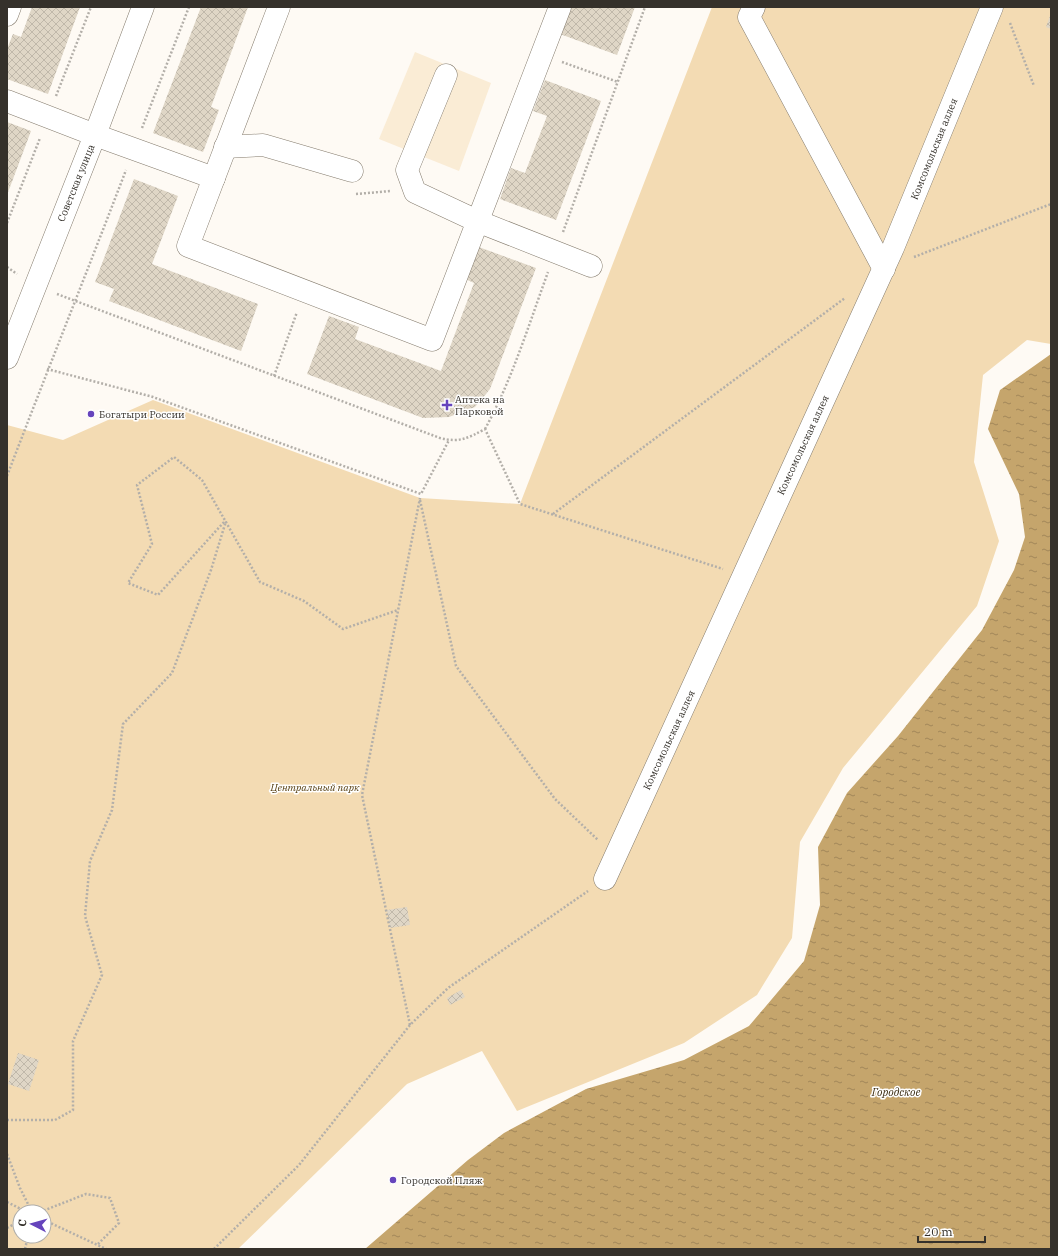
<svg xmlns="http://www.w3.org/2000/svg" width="1058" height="1256" viewBox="0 0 1058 1256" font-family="'IBM Plex Serif',serif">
<defs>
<pattern id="water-ripples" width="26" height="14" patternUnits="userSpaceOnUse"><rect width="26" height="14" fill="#c5a56c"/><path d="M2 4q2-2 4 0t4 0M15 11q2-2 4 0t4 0" fill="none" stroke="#a18759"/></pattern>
<pattern id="building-cross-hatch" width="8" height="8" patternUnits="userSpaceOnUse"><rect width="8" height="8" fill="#dfd6c6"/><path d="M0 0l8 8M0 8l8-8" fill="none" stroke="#c0b8aa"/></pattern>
</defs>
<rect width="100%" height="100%" fill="#fefaf4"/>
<polygon fill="#faecd5" points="415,52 491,83 459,171 379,139"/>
<path fill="#f3dbb3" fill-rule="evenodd" d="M712,7H1051V344L1027,340L983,375L974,462L999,541L977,606L843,768L800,842L792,938L757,995L684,1043L517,1111L482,1051L407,1084L238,1249H7V425L63,440L153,400L420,498L520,504ZM20,1212H44V1236H20Z"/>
<polygon fill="url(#water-ripples)" points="1051,354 1051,1249 365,1249 468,1160 504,1133 586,1089 684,1060 749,1026 804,961 820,905 818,847 847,793 898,736 982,630 1014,570 1025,537 1019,494 988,429 1000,390"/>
<g fill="url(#building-cross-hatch)">
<polygon points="32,7 80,7 48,94 7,79 7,49 13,34 21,37"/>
<polygon points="201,7 248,7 211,107 219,110 203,152 153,133"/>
<polygon points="570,7 585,8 586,7 635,7 617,55 560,34"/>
<polygon points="1051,13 1051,29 1046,27"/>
<polygon points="545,80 601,101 556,220 500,199 511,168 525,173 547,116 533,111"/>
<polygon points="7,122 31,131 7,195"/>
<polygon points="134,179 178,196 152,264 258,304 241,351 109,301 114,289 95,282"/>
<polygon points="476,246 536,268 490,389 475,407 449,417 423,418 307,374 329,316 359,327 355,339 441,371 474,283 463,278"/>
<polygon points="407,907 410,925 390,928 387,910"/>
<polygon points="461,990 465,997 450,1005 447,998"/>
<polygon points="18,1053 39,1060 29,1091 8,1084"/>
</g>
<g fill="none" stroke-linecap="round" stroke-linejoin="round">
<defs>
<g id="minor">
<polyline points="279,7 188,246 432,340 560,7"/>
<polyline points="754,7 749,17 884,269"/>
<polyline points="7,15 10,7"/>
<polyline points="446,75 407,170 415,192 477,221 591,266"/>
<polyline points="7,101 95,135 214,178"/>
<polyline points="225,147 263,145 352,171"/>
<polyline points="605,879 893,248 992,7"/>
</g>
<polyline id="major" points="7,358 95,135 143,7"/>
</defs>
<use href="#minor" stroke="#857c6e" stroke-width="23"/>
<use href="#major" stroke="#857c6e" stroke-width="23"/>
<g stroke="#b3afa9" stroke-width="2.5" stroke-dasharray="2 2" stroke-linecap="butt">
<polyline points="1010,23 1034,86"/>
<polyline points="562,62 618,82"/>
<polyline points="56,96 91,7"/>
<polyline points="142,128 189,7"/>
<polyline points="356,194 391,191"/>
<polyline points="7,223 40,138"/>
<polyline points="563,232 645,7"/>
<polyline points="914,257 1051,204"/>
<polyline points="7,267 17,274"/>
<path d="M57,294L440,438C460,443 468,438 485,429L520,504L723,569"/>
<polyline points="47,369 153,397 421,494 449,440"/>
<polyline points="274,376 297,312"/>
<path d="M485,429C512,380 529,324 548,272"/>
<path d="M7,476C46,374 87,272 126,170"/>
<polyline points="420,500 456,666 555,799 598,840"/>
<polyline points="553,514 845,298"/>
<polyline points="224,522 158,595 128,583 152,544 137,485 174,457 202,480 260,582 304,601 343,629 398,610"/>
<polyline points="410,1025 362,795 420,498"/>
<polyline points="7,1120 55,1120 73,1110 73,1041 102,975 85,916 90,861 112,810 123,724 172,673 211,570 226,521"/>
<polyline points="7,1154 20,1188 32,1212"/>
<polyline points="7,1202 27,1212"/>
<polyline points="40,1212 86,1194 110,1198 119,1223 97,1245"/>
<polyline points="44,1220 106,1249"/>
<polyline points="7,1228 20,1221"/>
<polyline points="25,1249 28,1236"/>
<polyline points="214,1249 299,1165 410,1025 448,988 588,891"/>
</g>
<use href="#minor" stroke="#fff" stroke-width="22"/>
<use href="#major" stroke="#fff" stroke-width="22"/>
</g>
<g fill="#6644bc" stroke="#fff" stroke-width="1.5">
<path d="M445 399h4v4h4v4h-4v4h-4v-4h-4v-4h4z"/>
<circle cx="91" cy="414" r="4"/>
<circle cx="393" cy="1180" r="4"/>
</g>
<g text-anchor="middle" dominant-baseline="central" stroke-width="3" stroke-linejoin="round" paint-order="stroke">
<g font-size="10" fill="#35312b" stroke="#fff">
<text transform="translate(934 149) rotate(-68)">Комсомольская аллея</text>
<text transform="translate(76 183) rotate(-68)">Советская улица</text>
<text transform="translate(803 445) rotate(-65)">Комсомольская аллея</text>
<text transform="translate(669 740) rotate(-65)">Комсомольская аллея</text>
</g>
<g font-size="10" fill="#35312b" stroke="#fff" text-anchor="start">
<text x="455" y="399">Аптека на<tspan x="455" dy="12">Парковой</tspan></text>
<text x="99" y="414">Богатыри России</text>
<text x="401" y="1180">Городской Пляж</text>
</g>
<g font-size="10" font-style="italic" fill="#574013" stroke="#fff">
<text x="315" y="787">Центральный парк</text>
</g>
<g font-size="11" font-style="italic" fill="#3a2c12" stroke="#fff">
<text x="896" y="1092">Городское</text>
</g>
</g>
<rect width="1058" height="1256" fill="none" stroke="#35312b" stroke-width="16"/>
<g transform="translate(32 1224) rotate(276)"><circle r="19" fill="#ffffff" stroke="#aeadaa"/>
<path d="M0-3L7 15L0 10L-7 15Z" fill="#6644bc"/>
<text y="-6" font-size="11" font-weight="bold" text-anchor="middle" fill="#35312b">С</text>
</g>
<path d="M918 1236v6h67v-6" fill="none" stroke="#35312b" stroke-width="2"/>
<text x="924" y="1236" font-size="12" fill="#35312b" stroke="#ffffff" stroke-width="3" paint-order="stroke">20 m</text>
</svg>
